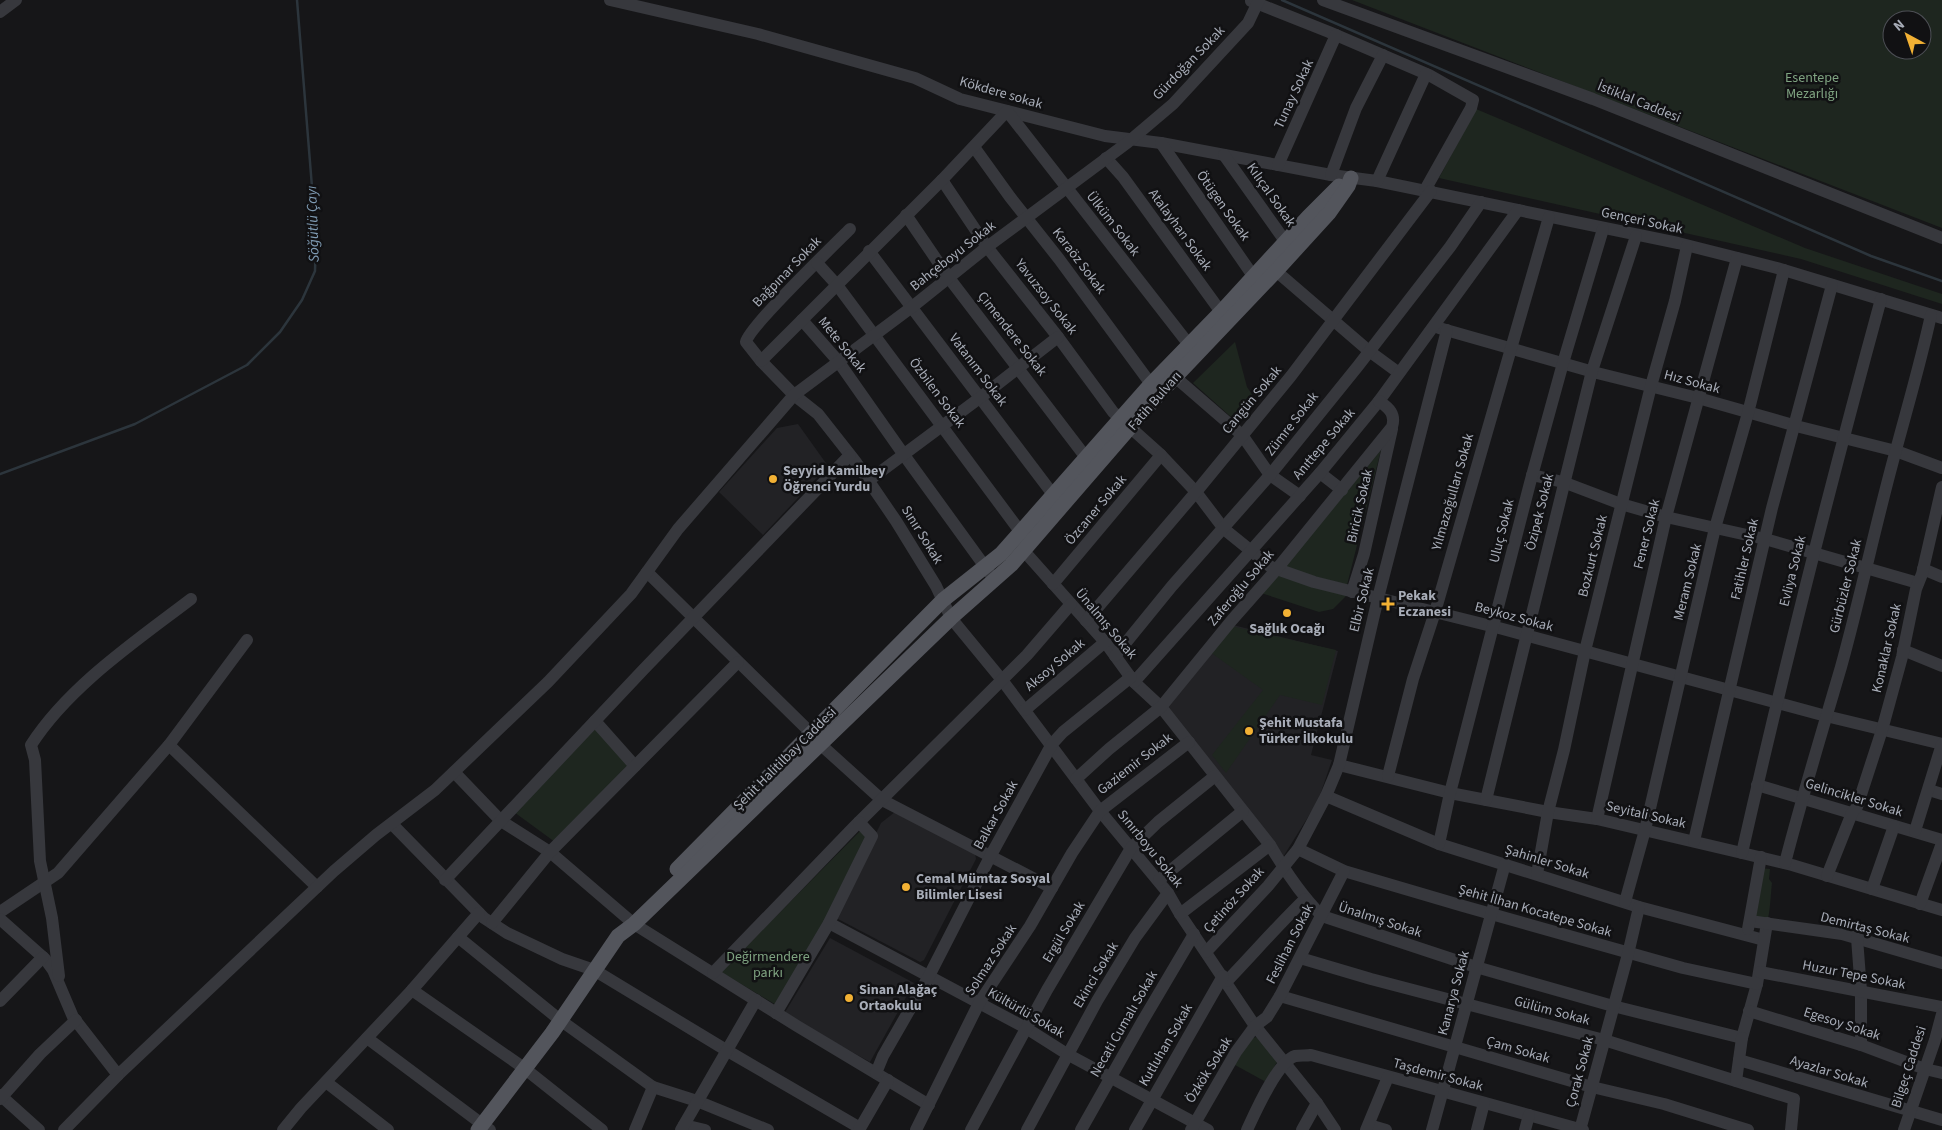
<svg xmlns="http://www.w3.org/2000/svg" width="1942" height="1130" viewBox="0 0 1942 1130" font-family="'Source Sans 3',sans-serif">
<rect width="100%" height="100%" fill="#161618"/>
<g fill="#222225">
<polygon points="798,424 828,466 763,535 719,492 777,428"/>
<polygon points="1229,624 1338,651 1311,755 1332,760 1318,801 1283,857 1161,707"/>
<polygon points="895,812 975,853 976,859 924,960 920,962 838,919 836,915 881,823"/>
<polygon points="830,938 914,983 870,1062 784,1014"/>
</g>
<g fill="#1e261f" fill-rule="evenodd">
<path d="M1352,0H1942V228ZM1892,20H1922V50H1892Z"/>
<polygon points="1476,109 1805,248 1942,294 1942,304 1801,259 1439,178"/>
<polygon points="1235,342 1247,387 1257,402 1239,424 1193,383"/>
<polygon points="1381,450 1347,585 1284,568"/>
<polygon points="1280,571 1348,594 1333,609 1319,612 1261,593"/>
<polygon points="1231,626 1336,650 1322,705 1280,695 1226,773 1212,755 1263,690 1210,652"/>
<polygon points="596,726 631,765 555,842 514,812"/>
<polygon points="865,826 873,835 778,1006 721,972"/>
<path d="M1761,868L1770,869L1769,879L1772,883C1771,891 1770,913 1768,918L1752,920Z"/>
<polygon points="1256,1037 1278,1060 1266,1082 1235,1065 1250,1039"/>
</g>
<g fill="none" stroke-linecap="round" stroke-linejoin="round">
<g stroke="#2c353c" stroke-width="2.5">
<polyline points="1282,0 1871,256 1942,281"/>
<polyline points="0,474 135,424 247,365 280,332 302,300 315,271 316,237 297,0"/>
</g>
<g stroke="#37383d" stroke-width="12">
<polyline points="610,0 758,34 915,78 960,99 1105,136 1161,143 1331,175 1377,181 1678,243 1777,268 1942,318"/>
<polyline points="1323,0 1593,99 1942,238"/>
<polyline points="1251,1 1329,32 1429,75 1473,100 1471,108 1425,190"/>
<polyline points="0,12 16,0"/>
<polyline points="1161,143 1258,283"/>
<polyline points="974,147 1010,197 1059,259 1156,391"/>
<polyline points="1224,155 1290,248"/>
<polyline points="1106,158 1123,177 1226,319"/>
<polyline points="1278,165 1336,35"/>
<polyline points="1331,175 1356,108 1383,55"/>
<polyline points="942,180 987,247 1058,337 1113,412 1161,455 1196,492 1224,529 1271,567 1314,582 1499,628 1826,716 1942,744"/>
<polyline points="1377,181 1426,74"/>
<polyline points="906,215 949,278 1091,464"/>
<path d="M850,229C834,245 748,328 746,342L761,361L794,395L818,414L855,461L896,521L936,586L951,618L1002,680L1100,811L1168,893L1180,914L1255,1026L1317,1103L1335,1130"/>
<polyline points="869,251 1058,501"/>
<polyline points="817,263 837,285 1025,538"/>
<polyline points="1276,271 1369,351 1399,373"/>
<polyline points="802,320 838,361 904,455 994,579"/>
<polyline points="1439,328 1597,373 1698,398 1800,427 1896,451 1942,468"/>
<polyline points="761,361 942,180 1007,111 1194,351"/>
<polyline points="1175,377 1242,435 1270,475 1300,496"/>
<polyline points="1320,473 1342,490"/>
<polyline points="1532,475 1563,482 1621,504 1666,517 1765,539 1918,583"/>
<polyline points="868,481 981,397 1058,337"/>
<path d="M1024,551L1105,642L1134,682L1161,707L1270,845C1285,871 1301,895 1322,916L1476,967L1613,1006L1742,1038L1757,984"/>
<polyline points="1923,569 1942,577"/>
<polyline points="647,572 811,733"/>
<polyline points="1053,584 1161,455"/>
<polyline points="1352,592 1364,554 1392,429"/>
<polyline points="1086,621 1196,492 1291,376 1431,191"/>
<polyline points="1903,650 1942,666"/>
<polyline points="1115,656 1172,586 1270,475 1358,366 1450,247 1481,202"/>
<polyline points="1134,682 1320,473 1379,401 1518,210"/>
<polyline points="1025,710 1105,642"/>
<polyline points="595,721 635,766"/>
<polyline points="820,744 882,800 1052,888"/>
<polyline points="169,745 317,887"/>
<polyline points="1339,765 1450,793 1548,812 1597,819 1742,853 1792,865 1942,910"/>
<polyline points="454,772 501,821 550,852 634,924 797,1026 929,1105"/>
<polyline points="1388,776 1413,679 1435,612 1549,217"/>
<path d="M1076,779L1109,749L1161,707L1232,620L1276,570L1392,427C1396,414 1389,408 1379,401"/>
<polyline points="1757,785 1942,840"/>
<polyline points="1929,790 1942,794"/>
<polyline points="1326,796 1439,844 1639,907 1764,940"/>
<polyline points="1486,800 1592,371 1636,236"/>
<polyline points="1597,819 1666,517 1737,258"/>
<polyline points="392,824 484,918 507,933 562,959 594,970 726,1050 860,1128"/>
<polyline points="1915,831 1942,744"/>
<polyline points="1694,841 1772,508 1832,285"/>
<polyline points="1439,844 1450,793 1530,483 1563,363 1603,229"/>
<polyline points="1298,849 1344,871 1463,906 1683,968 1757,984 1767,923"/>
<path d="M1742,853C1784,667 1831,482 1881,299"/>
<path d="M1785,863C1802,797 1822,732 1841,667C1861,595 1876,522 1896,450C1908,405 1921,361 1931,315"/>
<polyline points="1537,874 1548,812 1564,750 1585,651 1651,386 1675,301 1687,246"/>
<polyline points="1827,876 1852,813 1857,807 1882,730 1902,657 1916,589 1922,574 1942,487"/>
<polyline points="445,880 643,670 850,455"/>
<polyline points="1159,880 1243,811"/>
<polyline points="1872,889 1894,826"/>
<polyline points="1625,902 1645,830 1715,528 1748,413 1784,270"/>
<polyline points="1920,904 1942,843"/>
<polyline points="0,912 58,873 169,745 247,640"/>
<polyline points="1180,914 1270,845"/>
<polyline points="0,919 45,959 53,970 73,1017 118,1075 334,871 376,835 435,790 548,682 631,594 678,529 794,395 912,307 987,247 1127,143 1173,104 1248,23 1259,0"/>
<polyline points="1750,921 1842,934 1942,963"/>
<polyline points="492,923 550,852 738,662"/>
<polyline points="829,923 1026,1028 1067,1054 1208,1130"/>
<polyline points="1748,929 1761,857"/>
<polyline points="458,937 560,1020 653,1087 697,1101 768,1130"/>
<polyline points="1857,938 1861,991 1861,1045"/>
<polyline points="1206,952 1268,886 1298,849 1326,796 1339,765 1378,598 1447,330"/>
<polyline points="1300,958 1371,979 1604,1040 1794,1099 1791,1130"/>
<polyline points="1760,972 1942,1007"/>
<polyline points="713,973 854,827 1027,655 1071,604"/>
<path d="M59,976L52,918L40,861L35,760L31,745C69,686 136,641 191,599"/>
<path d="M1227,981C1253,954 1278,925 1305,899"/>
<polyline points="412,990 524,1068 602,1130"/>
<polyline points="1280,996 1592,1087 1664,1104 1748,1130"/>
<polyline points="0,1001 43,957"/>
<polyline points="1749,1011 1861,1045 1925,1069 1942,1073"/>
<polyline points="776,1013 829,923 872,836 859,822"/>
<polyline points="367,1038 490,1130"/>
<polyline points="1739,1060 1942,1120"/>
<polyline points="876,1073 883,1056 929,976 991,855 1052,744 1063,732 1131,677"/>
<polyline points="1736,1081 1742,1038"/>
<polyline points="326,1082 388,1130"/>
<polyline points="0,1095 39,1130"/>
<polyline points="0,1099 40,1054 76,1020"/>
<polyline points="684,1125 705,1130"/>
<polyline points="1369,1125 1386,1130"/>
<polyline points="64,1130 118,1075"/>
<polyline points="283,1130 301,1108 412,990 479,913"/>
<polyline points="635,1130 653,1087"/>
<polyline points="681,1130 756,1000"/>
<polyline points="859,1130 888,1080"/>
<polyline points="916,1130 979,1003 1030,926 1072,853 1100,811 1189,742"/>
<polyline points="971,1130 1047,990 1131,848 1158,822 1215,776"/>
<polyline points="1027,1130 1097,1001 1135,938 1168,893"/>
<polyline points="1081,1130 1142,1022 1194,934"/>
<polyline points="1135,1130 1223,976"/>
<polyline points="1191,1130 1236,1052 1255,1026 1267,1017 1280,996 1344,871"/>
<path d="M1247,1130C1255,1113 1277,1062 1295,1056C1300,1055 1306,1056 1311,1055L1583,1130"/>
<polyline points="1302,1130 1317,1103"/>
<polyline points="1366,1130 1388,1077"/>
<polyline points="1432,1130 1505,864"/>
<polyline points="1477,1130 1484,1103"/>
<polyline points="1525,1130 1529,1115"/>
<polyline points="1580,1130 1628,954 1639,907"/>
<polyline points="1904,1130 1935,1040 1942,1014"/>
</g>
<g stroke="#53555c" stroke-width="15">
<polyline points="677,869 943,600 1001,554 1151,384 1221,312 1308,217 1339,186"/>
<polyline points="478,1130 552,1033 618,936 634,924 951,618 1011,565 1158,395 1276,271 1329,213 1348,186 1351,178"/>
</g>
</g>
<g fill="#f2b134" stroke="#111113" stroke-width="2">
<circle cx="773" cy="479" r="5"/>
<path d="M1385.5 596.5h5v5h5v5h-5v5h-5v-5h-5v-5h5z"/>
<circle cx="1287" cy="613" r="5"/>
<circle cx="1249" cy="731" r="5"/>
<circle cx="906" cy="887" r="5"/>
<circle cx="849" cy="998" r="5"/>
</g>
<g text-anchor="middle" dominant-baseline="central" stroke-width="5" stroke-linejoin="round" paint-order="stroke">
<g font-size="14" fill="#a8adb8" stroke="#111113">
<text transform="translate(1189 63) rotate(-46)">Gürdoğan Sokak</text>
<text transform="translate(1001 93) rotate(16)">Kökdere sokak</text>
<text transform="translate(1294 94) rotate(-65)">Tunay Sokak</text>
<text transform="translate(1639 102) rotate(22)">İstiklal Caddesi</text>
<text transform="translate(1271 195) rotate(55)">Kılıçal Sokak</text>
<text transform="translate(1223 206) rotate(55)">Ötügen Sokak</text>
<text transform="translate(1642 221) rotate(12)">Gençeri Sokak</text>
<text transform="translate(1113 224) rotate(52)">Ülküm Sokak</text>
<text transform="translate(1180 230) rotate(54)">Atalayhan Sokak</text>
<text transform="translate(953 256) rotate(-38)">Bahçeboyu Sokak</text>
<text transform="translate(1079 261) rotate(53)">Karaöz Sokak</text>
<text transform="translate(787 272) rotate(-46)">Bağpınar Sokak</text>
<text transform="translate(1046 297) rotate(52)">Yavuzsoy Sokak</text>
<text transform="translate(1012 334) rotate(52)">Çimendere Sokak</text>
<text transform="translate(842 345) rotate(51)">Mete Sokak</text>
<text transform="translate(978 370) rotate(53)">Vatanım Sokak</text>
<text transform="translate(1692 382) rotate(15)">Hız Sokak</text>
<text transform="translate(937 393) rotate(53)">Özbilen Sokak</text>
<text transform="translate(1252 400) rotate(-50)">Cangün Sokak</text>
<text transform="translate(1155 401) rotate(-49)">Fatih Bulvarı</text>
<text transform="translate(1292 424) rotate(-52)">Zümre Sokak</text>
<text transform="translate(1324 444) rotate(-50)">Anıttepe Sokak</text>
<text transform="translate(1453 492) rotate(-74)">Yılmazoğulları Sokak</text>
<text transform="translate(1360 506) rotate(-77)">Biricik Sokak</text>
<text transform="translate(1096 510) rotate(-50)">Özcaner Sokak</text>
<text transform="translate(1540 512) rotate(-76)">Özipek Sokak</text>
<text transform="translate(1502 531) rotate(-76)">Uluç Sokak</text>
<text transform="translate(1647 534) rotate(-76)">Fener Sokak</text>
<text transform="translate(922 535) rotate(58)">Sınır Sokak</text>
<text transform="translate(1593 556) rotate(-76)">Bozkurt Sokak</text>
<text transform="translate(1745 559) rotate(-77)">Fatihler Sokak</text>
<text transform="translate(1793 571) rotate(-76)">Evliya Sokak</text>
<text transform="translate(1688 582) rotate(-76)">Meram Sokak</text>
<text transform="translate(1846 586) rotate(-76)">Gürbüzler Sokak</text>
<text transform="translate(1241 588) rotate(-50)">Zaferoğlu Sokak</text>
<text transform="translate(1362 600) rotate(-76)">Elbir Sokak</text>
<text transform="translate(1514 617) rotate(15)">Beykoz Sokak</text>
<text transform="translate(1106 624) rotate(50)">Ünalmış Sokak</text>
<text transform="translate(1887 648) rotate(-77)">Konaklar Sokak</text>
<text transform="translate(1055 665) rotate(-40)">Aksoy Sokak</text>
<text transform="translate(785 759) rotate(-45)">Şehit Halitilbay Caddesi</text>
<text transform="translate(1135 764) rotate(-38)">Gaziemir Sokak</text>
<text transform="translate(1854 798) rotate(17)">Gelincikler Sokak</text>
<text transform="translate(996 815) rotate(-61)">Balkar Sokak</text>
<text transform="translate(1646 815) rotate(13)">Seyitali Sokak</text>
<text transform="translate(1150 849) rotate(51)">Sınırboyu Sokak</text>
<text transform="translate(1547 862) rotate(17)">Şahinler Sokak</text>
<text transform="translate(1234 900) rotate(-48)">Çetinöz Sokak</text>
<text transform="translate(1535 911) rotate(16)">Şehit İlhan Kocatepe Sokak</text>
<text transform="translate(1380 920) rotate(18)">Ünalmış Sokak</text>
<text transform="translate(1865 928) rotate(14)">Demirtaş Sokak</text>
<text transform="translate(1064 932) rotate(-59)">Ergül Sokak</text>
<text transform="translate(1290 944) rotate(-63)">Feslihan Sokak</text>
<text transform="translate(991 960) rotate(-57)">Solmaz Sokak</text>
<text transform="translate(1096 975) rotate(-59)">Ekinci Sokak</text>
<text transform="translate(1854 975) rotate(11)">Huzur Tepe Sokak</text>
<text transform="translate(1454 993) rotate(-75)">Kanarya Sokak</text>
<text transform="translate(1552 1011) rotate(15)">Gülüm Sokak</text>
<text transform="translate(1026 1013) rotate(30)">Kültürlü Sokak</text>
<text transform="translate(1124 1024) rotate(-60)">Necati Cumalı Sokak</text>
<text transform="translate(1842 1024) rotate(18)">Egesoy Sokak</text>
<text transform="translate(1166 1045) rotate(-60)">Kutluhan Sokak</text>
<text transform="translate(1518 1050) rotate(16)">Çam Sokak</text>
<text transform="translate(1909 1067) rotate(-72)">Bilgeç Caddesi</text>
<text transform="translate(1209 1070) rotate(-58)">Özkök Sokak</text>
<text transform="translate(1580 1072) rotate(-75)">Çorak Sokak</text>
<text transform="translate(1829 1072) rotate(17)">Ayazlar Sokak</text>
<text transform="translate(1438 1075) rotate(15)">Taşdemir Sokak</text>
</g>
<g font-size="14" fill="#7fa381" stroke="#111113">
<text x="1812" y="78">Esentepe<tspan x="1812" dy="16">Mezarlığı</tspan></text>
<text x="768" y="957">Değirmendere<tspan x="768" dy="16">parkı</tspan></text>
</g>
<g font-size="14" font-weight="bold" fill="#a8adb8" stroke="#111113" text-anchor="start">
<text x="783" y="471">Seyyid Kamilbey<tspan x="783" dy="16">Öğrenci Yurdu</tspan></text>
<text x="1398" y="596">Pekak<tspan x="1398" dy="16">Eczanesi</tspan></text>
<text x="1287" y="629" text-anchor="middle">Sağlık Ocağı</text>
<text x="1259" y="723">Şehit Mustafa<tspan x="1259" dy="16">Türker İlkokulu</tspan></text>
<text x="916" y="879">Cemal Mümtaz Sosyal<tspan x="916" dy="16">Bilimler Lisesi</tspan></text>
<text x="859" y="990">Sinan Alağaç<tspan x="859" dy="16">Ortaokulu</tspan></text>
</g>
<g font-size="15" font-style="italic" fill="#7f9bb3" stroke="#111113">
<text transform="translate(313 224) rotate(-92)">Söğütlü Çayı</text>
</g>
</g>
<g transform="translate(1907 35) rotate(320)"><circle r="24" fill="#111113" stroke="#4d4f55"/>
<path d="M0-4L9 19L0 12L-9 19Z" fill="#f2b134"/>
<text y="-8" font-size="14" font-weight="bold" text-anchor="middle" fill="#a8adb8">N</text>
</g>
</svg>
